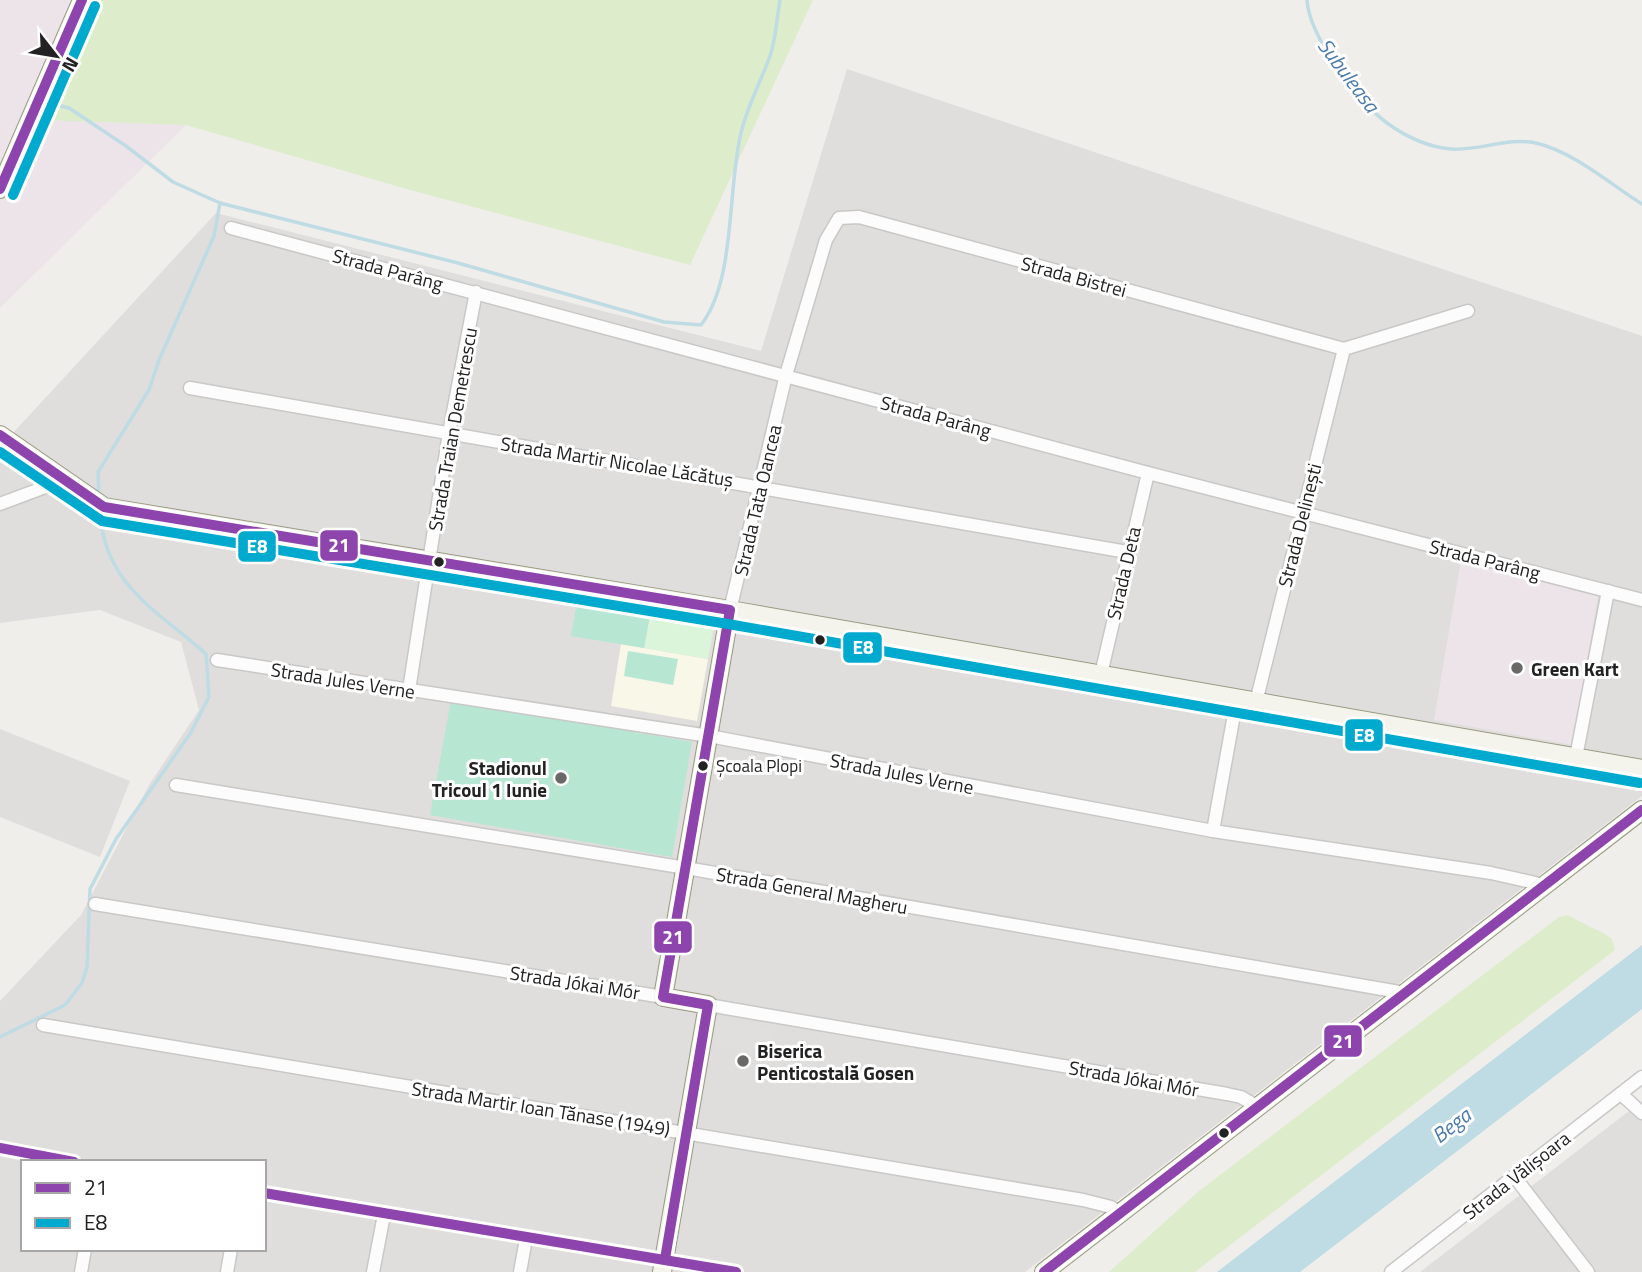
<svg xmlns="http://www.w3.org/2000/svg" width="1642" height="1272" viewBox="0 0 1642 1272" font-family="'Titillium Web',sans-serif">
<rect width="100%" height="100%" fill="#f0eeeb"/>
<g fill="#dfdedc" fill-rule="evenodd">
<path d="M847,69L1642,336V796L1025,1272H0V1001L81,915L149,785L199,710L181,642L100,610L0,623V447L216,213L761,351ZM23,1162H264V1249H23Z"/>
<polygon points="0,729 130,781 100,857 0,817"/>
<polygon points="1642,1101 1642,1272 1420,1272"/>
</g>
<g fill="#ede4e9">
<polygon points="0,0 72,0 25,113 43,120 186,125 0,308"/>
<polygon points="1461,560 1598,595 1573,745 1434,720"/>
</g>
<polygon fill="#f8f7e8" points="621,644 708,659 697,721 611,706"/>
<g fill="#ddeccb">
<polygon points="72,0 813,0 690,265 410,190 186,125 43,120 25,113"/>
<path d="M1568,915C1583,924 1599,929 1612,939L1615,950L1195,1272H1109L1199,1191L1559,917Z"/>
</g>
<polygon fill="#daf5da" points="651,609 715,620 708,659 644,648"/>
<g fill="#b7e6d2">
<polygon points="578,597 651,609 644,648 571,636"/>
<polygon points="628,651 678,659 673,685 624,676"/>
<polygon points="451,700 692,742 672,857 430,815"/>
</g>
<polygon fill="#e0dfde" points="718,1018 773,1028 768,1055 713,1045"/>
<polygon fill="#bfdbe3" points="1642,945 1642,1009 1300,1272 1217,1272"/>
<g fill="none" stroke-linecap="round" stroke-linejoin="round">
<g stroke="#bfdbe3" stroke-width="3.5">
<path d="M1307,0C1309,36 1358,102 1387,123C1405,136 1428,147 1451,149C1479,151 1508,137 1536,143C1574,152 1610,184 1642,204"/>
<path d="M56,105L69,108L126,146L173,182L220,203L458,263L664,322L701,325C736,280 727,191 741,133C747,106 762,80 771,53C776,36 777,17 780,0"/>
<polyline points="99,497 98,472 149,390 159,360 214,236 220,203"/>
<path d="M0,1037L65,1005L82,983L87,967L90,889L116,839L190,734L209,697L206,654C158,611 104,585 100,512"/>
</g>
<defs>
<g id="street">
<polyline points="231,228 1148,473 1642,600"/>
<polyline points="190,388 1127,552"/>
<polyline points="0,504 48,486 57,473"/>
<polyline points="730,610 786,375 826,240 839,218 859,217 1344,349 1468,311"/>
<polyline points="217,660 709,736 1213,831 1491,873 1544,885"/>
<polyline points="1101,674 1148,473"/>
<polyline points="409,690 449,433 476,292"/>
<polyline points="1256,702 1344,349"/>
<polyline points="1576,757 1608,591"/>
<polyline points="176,785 686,868 1405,993"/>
<polyline points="1213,831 1237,698"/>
<polyline points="95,904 663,997"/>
<polyline points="708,1005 1227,1094 1241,1097 1258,1107"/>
<polyline points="43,1025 1083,1200 1111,1207 1120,1213"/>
<polyline points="1621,1094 1642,1113"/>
<polyline points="0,1148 75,1162"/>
<polyline points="1514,1176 1588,1272"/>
<polyline points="264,1193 736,1272"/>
<polyline points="81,1272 85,1249"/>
<polyline points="227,1272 231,1249"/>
<polyline points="373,1272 384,1215"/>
<polyline points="520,1272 526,1239"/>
<polyline points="1391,1272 1642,1077"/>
</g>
<g id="secondary">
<polyline points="0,189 82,0"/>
<polyline points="0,435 104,507 730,610 1642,769"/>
<polyline points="662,1272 708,1005 663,997 730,610"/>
<polyline points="1044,1272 1642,810"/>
</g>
</defs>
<use href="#street" stroke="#c9c8c7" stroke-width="15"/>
<use href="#secondary" stroke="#999a82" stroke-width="20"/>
<use href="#street" stroke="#fdfcfc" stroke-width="12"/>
<use href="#secondary" stroke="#f4f4ed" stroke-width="18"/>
<defs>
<g id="bus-1">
<polyline points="0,189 82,0"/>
<polyline points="0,435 104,507 730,610 663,997 708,1005 665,1259"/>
<polyline points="0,1148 74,1162"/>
<polyline points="264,1193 736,1272"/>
<polyline points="1044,1272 1642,810"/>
</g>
<g id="bus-2">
<polyline points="13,195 95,6"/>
<polyline points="0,452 102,521 728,624 1640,783"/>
</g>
</defs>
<use href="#bus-1" stroke="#fff" stroke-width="16"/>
<use href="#bus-2" stroke="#fff" stroke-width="16"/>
<use href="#bus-1" stroke="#8e44ad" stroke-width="10"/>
<use href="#bus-2" stroke="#00a9ce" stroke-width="10"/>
</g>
<g fill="#222" stroke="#fff" stroke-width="2.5">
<circle cx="439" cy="562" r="6"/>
<circle cx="820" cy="640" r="6"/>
<circle cx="703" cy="766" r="6"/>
<circle cx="1224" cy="1133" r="6"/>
</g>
<g fill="#6a6968" stroke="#fff" stroke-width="2.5">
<circle cx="1517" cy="668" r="7"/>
<circle cx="561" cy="778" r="7"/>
<circle cx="743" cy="1061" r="7"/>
</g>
<g text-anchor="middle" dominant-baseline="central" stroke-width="6" stroke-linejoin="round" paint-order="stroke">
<g font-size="17" fill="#222" stroke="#fff" text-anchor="start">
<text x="716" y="766">Școala Plopi</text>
</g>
<g font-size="19" fill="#222" stroke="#fff">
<text transform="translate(388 269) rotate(15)">Strada Parâng</text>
<text transform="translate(1074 276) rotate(15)">Strada Bistrei</text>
<text transform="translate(936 416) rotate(15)">Strada Parâng</text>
<text transform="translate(452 429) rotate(-80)">Strada Traian Demetrescu</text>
<text transform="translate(617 461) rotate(9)">Strada Martir Nicolae Lăcătuș</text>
<text transform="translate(757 500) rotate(-77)">Strada Tata Oancea</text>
<text transform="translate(1299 525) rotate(-76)">Strada Delinești</text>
<text transform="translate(1485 559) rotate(14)">Strada Parâng</text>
<text transform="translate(1123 573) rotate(-77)">Strada Deta</text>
<text transform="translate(343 680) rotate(9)">Strada Jules Verne</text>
<text transform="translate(902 773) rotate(11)">Strada Jules Verne</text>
<text transform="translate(812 890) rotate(10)">Strada General Magheru</text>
<text transform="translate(575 982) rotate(9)">Strada Jókai Mór</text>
<text transform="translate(1134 1078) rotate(10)">Strada Jókai Mór</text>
<text transform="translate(541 1108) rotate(9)">Strada Martir Ioan Tănase (1949)</text>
<text transform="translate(1516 1175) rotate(-38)">Strada Vălișoara</text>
</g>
<g font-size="19" font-weight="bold" fill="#222" stroke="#fff" text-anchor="start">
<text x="1531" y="668">Green Kart</text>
<text x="547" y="767" text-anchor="end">Stadionul<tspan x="547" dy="22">Tricoul 1 Iunie</tspan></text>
<text x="757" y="1050">Biserica<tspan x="757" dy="22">Penticostală Gosen</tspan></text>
</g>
<g font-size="21" font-style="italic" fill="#4a7aab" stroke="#fff">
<text transform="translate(1349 75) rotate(53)">Subuleasa</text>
<text transform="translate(1451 1125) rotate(-38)">Bega</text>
</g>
</g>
<g stroke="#fff" stroke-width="2.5">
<rect x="319" y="529" width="40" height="33" rx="7" fill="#8e44ad"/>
<rect x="237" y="530" width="40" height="33" rx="7" fill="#00a9ce"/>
<rect x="842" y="631" width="41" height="33" rx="7" fill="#00a9ce"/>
<rect x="1344" y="718" width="40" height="34" rx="7" fill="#00a9ce"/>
<rect x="653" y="920" width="40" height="34" rx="7" fill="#8e44ad"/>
<rect x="1323" y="1024" width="40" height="34" rx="7" fill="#8e44ad"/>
</g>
<g font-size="19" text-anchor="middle" font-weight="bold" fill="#fff">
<text x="339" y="552">21</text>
<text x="257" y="553">E8</text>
<text x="863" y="654">E8</text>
<text x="1364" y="742">E8</text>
<text x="673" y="944">21</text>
<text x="1343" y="1048">21</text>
</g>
<rect x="21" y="1160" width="245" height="91" fill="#ffffff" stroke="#a7a7a7" stroke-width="2"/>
<rect x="35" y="1183" width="35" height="10" fill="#8e44ad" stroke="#a7a7a7" stroke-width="2"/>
<text x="84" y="1195" font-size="21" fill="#222222">21</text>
<rect x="35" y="1218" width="35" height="10" fill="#00a9ce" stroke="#a7a7a7" stroke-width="2"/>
<text x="84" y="1230" font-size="21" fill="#222222">E8</text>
<g transform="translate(56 56) rotate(121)" stroke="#ffffff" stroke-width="5" paint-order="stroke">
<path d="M0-5L12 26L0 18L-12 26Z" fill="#222222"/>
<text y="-10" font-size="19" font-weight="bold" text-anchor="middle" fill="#222222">N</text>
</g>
</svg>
